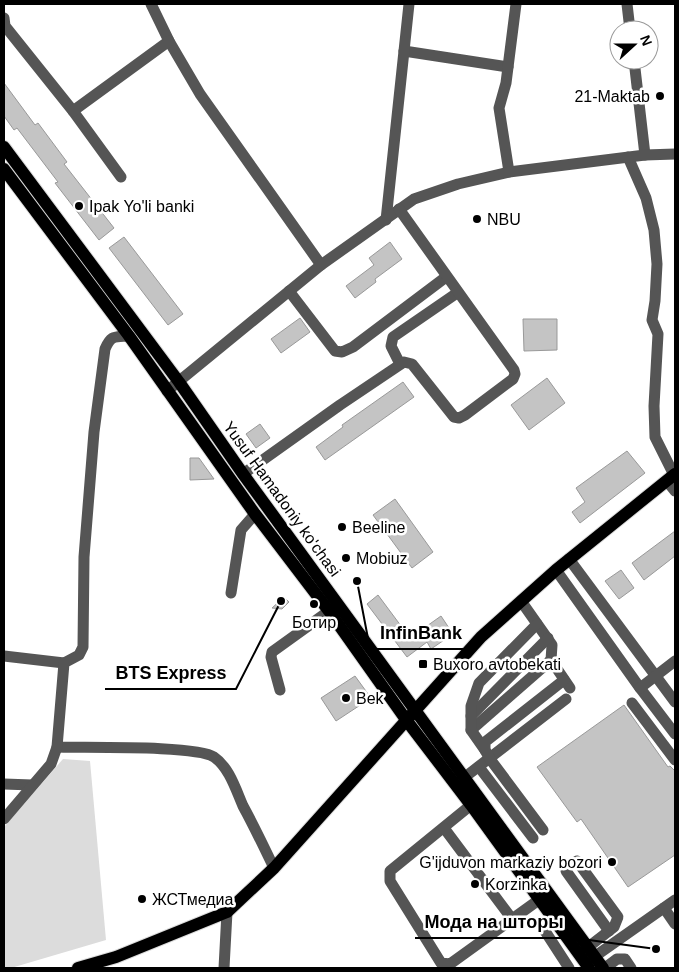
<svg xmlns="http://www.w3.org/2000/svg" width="679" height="972" viewBox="0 0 679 972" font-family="Helvetica,sans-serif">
<rect width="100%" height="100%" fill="#fff"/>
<polygon fill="#dcdcdc" points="63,759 90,761 106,940 11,968 4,968 4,827"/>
<g fill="#c4c4c4" stroke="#999">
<polygon points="4,83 35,125 38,123 67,162 64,164 114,228 99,240 55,183 58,182 17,128 14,130 4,116"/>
<polygon points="124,237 183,314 168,325 109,248"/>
<polygon points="390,242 402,259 375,279 376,282 355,298 346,286 374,265 369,258"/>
<polygon points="300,318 310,332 281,353 271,339"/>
<polygon points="523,319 557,319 557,350 524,351"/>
<polygon points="547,378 565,403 529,430 511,405"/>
<polygon points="403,382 414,397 325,460 316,447 343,427 342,425"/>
<polygon points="260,424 270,438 256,448 246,434"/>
<polygon points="627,451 645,473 580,523 572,512 585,502 576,488"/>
<polygon points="190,458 199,458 214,479 190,480"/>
<polygon points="395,499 433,552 412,568 373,515"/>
<polygon points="675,531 675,556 644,580 632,563"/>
<polygon points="621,570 634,588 619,599 605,581"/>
<polygon points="378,595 410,638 441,616 453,634 431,649 427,642 407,657 367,604"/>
<polygon points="284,597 289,602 282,609 272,608"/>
<polygon points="355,676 371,698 336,721 321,698"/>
<polygon points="624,705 668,767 670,766 675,771 675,855 628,887 581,819 577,822 537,767"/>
</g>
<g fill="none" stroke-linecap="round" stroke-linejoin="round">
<defs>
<g id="major">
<polyline points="4,147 179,382 243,474 603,968"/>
<polyline points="4,169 129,336 255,514 329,611 407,721 471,805 589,968"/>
<polyline points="78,968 116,957 227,912 274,868 481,637 556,570 675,474"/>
</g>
</defs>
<use href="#major" stroke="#dbdbdb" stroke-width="14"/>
<g stroke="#555" stroke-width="11">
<polyline points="151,4 169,41 200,94 321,265"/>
<polyline points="627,4 630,30"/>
<polyline points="4,18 5,26 73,111 121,177"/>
<polyline points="404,51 508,67"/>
<polyline points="634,60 645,155"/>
<polyline points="73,111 169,41"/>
<polyline points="628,157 646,198 654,230 657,264 655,301 652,320 658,334 654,406 655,437 674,475"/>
<polyline points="509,172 499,108 506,83 516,4"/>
<polyline points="386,220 409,4"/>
<polyline points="289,291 335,351 342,352 353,347 446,277"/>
<polyline points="400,364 391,346 393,337 457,293"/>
<polyline points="167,391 321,265 414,199 458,184 509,172 645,155 675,154"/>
<polyline points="243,474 340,405 404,362 412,364 454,417 459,418 465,415 513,379 515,374 514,370 399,209"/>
<polyline points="667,481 675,491"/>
<polyline points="569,559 675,702"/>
<polyline points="556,570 640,688 675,734"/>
<polyline points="231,593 241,530 255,514"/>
<polyline points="521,601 552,645 551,660 570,688"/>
<polyline points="4,656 64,663"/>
<polyline points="640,688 675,661"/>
<polyline points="280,690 271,657 272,652 329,611"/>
<polyline points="632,703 675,760"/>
<polyline points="471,716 548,638"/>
<polyline points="471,730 551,660"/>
<path d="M57,747C84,748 197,745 214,757C229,767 236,790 243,806C254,826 264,847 274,868"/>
<polyline points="485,750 471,730 471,706 479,683 537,624"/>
<polyline points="479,767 533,838"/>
<polyline points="465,777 566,699"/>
<polyline points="4,784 32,785"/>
<polyline points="471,805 390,871 390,881 441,963 450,964 540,899"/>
<path d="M4,819L51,764L57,747L64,663L79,655L83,647L84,557L94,432L105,349C111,335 114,337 129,336"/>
<polyline points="444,828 512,919"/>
<polyline points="543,830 490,759 485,750 485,742 564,680"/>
<polyline points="577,861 618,917 614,927 587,948"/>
<polyline points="566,871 609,931"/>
<polyline points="664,908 675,924"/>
<polyline points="551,917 543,925 543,928 569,968"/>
<polyline points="594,957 675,900"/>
<polyline points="224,968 227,912"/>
<polyline points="605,968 617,959 625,959 631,968"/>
</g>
<use href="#major" stroke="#000" stroke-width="12"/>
</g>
<g fill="#000" stroke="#fff" stroke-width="2">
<circle cx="660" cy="96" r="5"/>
<circle cx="79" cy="206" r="5"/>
<circle cx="477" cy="219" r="5"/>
<circle cx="342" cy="527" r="5"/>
<circle cx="346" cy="558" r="5"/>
<circle cx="314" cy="604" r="5"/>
<rect x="418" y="659" width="10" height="10" rx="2.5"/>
<circle cx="346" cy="698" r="5"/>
<circle cx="612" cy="862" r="5"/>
<circle cx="475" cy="884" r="5"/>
<circle cx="142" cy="899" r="5"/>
</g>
<g text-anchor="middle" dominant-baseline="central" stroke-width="5" stroke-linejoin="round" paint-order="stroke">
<g font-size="16" fill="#000" stroke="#fff" text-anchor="start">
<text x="650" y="96" text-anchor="end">21-Maktab</text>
<text x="89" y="206">Ipak Yo'li banki</text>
<text x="487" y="219">NBU</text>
<text x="352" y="527">Beeline</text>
<text x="356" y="558">Mobiuz</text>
<text x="314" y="622" text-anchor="middle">Ботир</text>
<text x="433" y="664">Buxoro avtobekati</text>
<text x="356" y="698">Bek</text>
<text x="602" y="862" text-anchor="end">G'ijduvon markaziy bozori</text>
<text x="485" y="884">Korzinka</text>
<text x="152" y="899">ЖСТмедиа</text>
</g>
<g font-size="16" fill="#000" stroke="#fff">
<text transform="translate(282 499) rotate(54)">Yusuf Hamadoniy ko'chasi</text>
</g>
</g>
<path fill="none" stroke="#000" stroke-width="2" d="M357 581L370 649H472M281 601L236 689H105M656 949L574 938H415"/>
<g fill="#000" stroke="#fff" stroke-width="2">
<circle cx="357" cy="581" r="5"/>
<circle cx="281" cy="601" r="5"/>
<circle cx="656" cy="949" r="5"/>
</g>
<g font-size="18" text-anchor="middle" font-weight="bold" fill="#000" stroke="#fff" stroke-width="5" stroke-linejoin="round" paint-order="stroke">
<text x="421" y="639">InfinBank</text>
<text x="171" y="679">BTS Express</text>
<text x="494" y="928">Мода на шторы</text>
</g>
<rect width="679" height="972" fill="none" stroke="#000000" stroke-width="10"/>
<g transform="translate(634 45) rotate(69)"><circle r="24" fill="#ffffff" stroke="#999999"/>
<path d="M0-4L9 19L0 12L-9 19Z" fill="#000000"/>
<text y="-8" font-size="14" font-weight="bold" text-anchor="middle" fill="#000000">N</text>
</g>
</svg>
